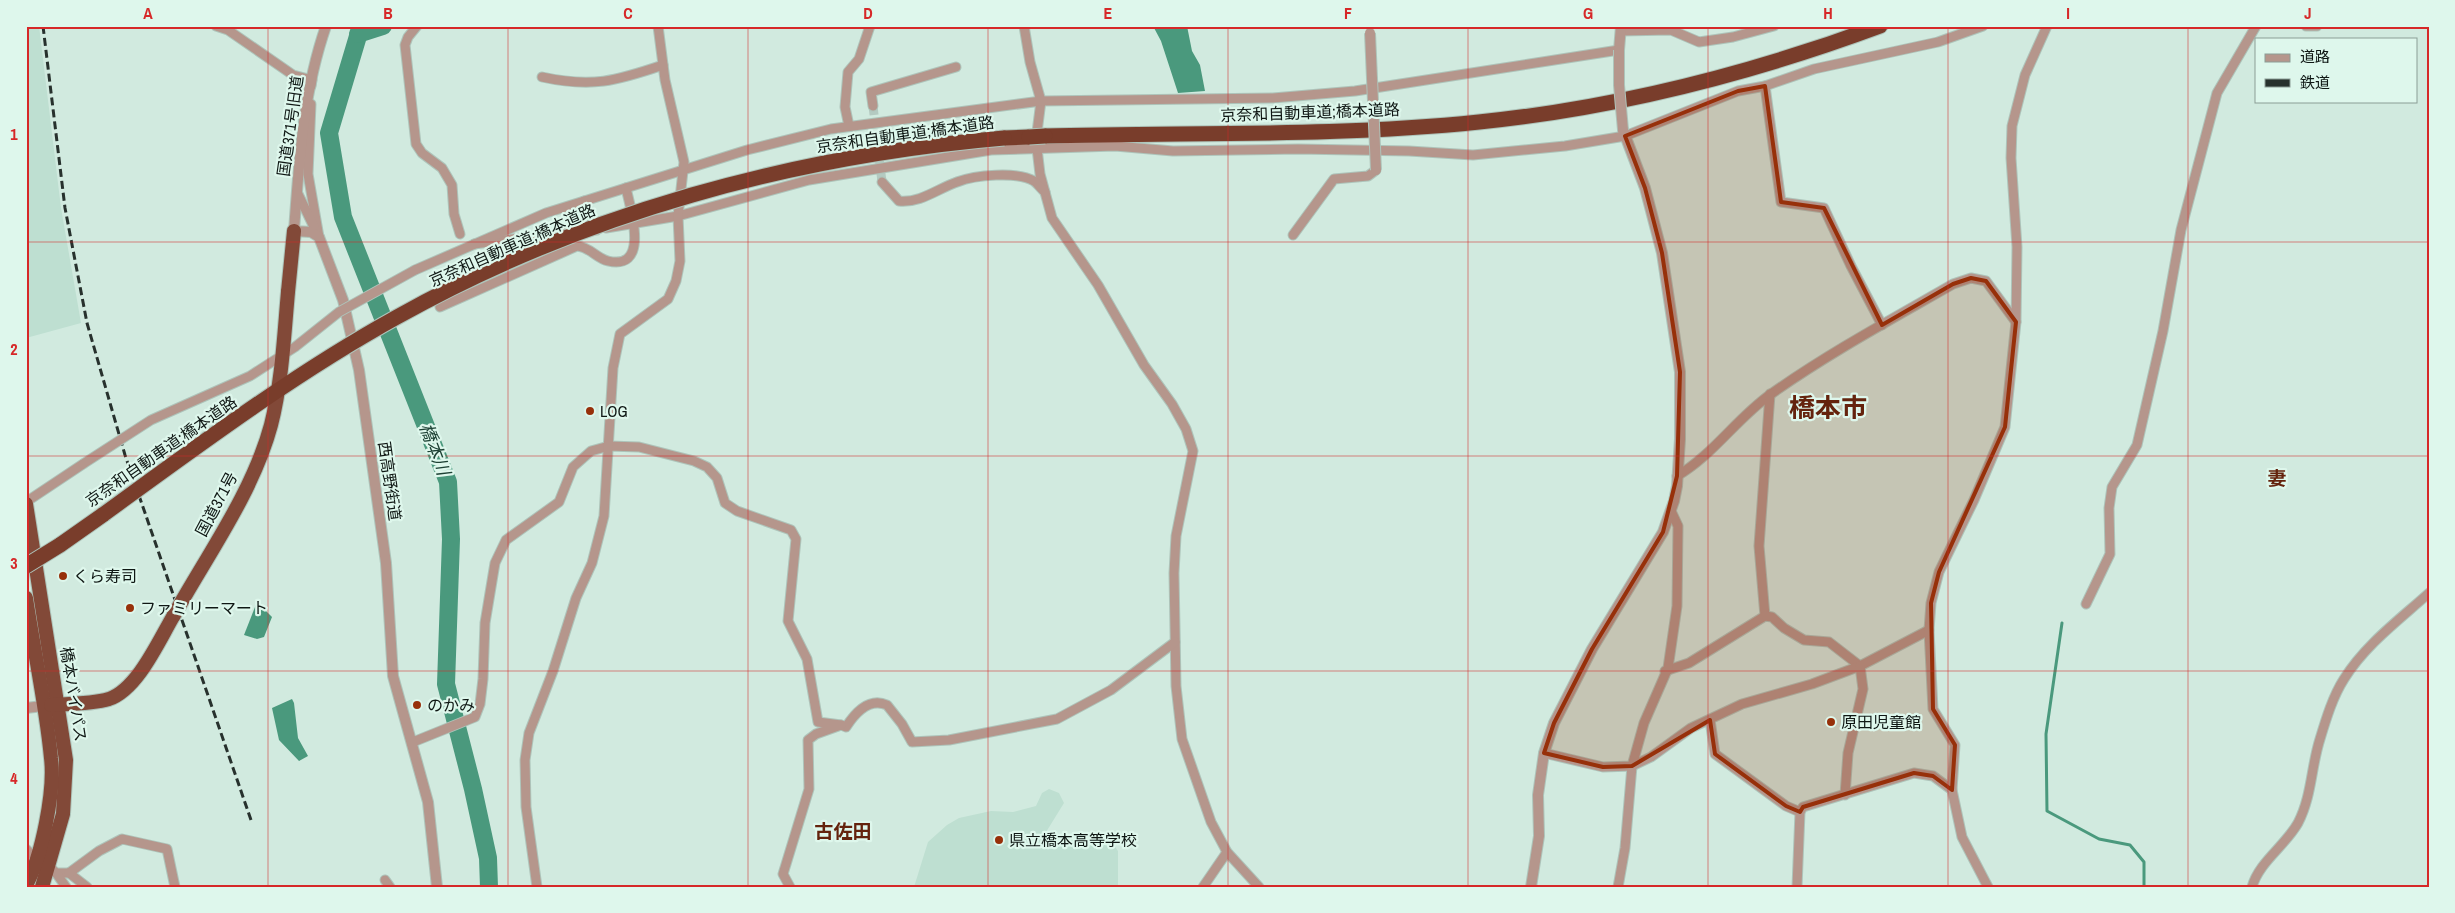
<svg xmlns="http://www.w3.org/2000/svg" width="2455" height="913" viewBox="0 0 2455 913" font-family="'Archivo Narrow','Noto Sans JP',sans-serif">
<rect width="100%" height="100%" fill="#d1eadf"/>
<g fill="#bedfd1">
<polygon points="26,26 39,26 61,208 81,323 26,338"/>
<polygon points="1049,789 1059,793 1064,803 1043,837 1113,844 1118,851 1118,887 914,887 928,842 947,825 959,818 991,811 1013,812 1036,806 1042,793"/>
</g>
<g fill="#4a997d">
<polygon points="1153,26 1187,26 1192,51 1200,65 1205,91 1178,93 1161,41"/>
<polygon points="257,602 272,617 264,637 257,639 244,635"/>
<polygon points="292,699 294,703 298,738 308,756 299,761 279,740 272,708"/>
</g>
<g fill="none" stroke-linecap="round" stroke-linejoin="round">
<polyline stroke="#4a997d" stroke-width="3" points="2062,623 2046,734 2047,811 2099,839 2130,845 2144,862 2144,887"/>
<g stroke="#4a997d" stroke-width="18">
<polyline points="361,26 329,133 343,217 448,482 451,539 446,684 473,789 488,858 489,887"/>
<polyline points="358,34 383,26"/>
</g>
<polyline stroke="#b4cac1" stroke-width="9" stroke-dasharray="9 4.5" stroke-linecap="butt" points="873,106 882,182"/>
<defs>
<g id="minor">
<polyline points="216,26 228,30 293,75 312,80 311,86"/>
<polyline points="417,26 408,37 405,45 416,144 422,153 442,168 452,185 454,214 460,234"/>
<polyline points="1024,26 1030,62 1041,101 1036,140 1040,174 1052,218 1098,285 1144,365 1172,404 1186,429 1193,451 1176,536 1174,573 1176,686 1182,739 1211,822 1227,852 1259,887"/>
<polyline points="2306,26 2317,26"/>
<polyline points="1621,31 1671,30 1699,42 1733,37 1774,26"/>
<path d="M542,77C592,88 616,81 663,65"/>
<polyline points="1765,86 1781,202 1824,208 1851,266 1882,325"/>
<polyline points="311,104 308,174 319,237"/>
<polyline points="873,106 871,92 956,67"/>
<polyline points="849,126 845,107 848,72 859,59 870,26"/>
<path d="M882,182L899,201C921,203 937,189 957,182C975,175 1017,171 1034,181C1038,184 1041,189 1045,192"/>
<polyline points="297,192 314,227"/>
<polyline points="584,201 597,230"/>
<polyline points="606,228 678,216 809,180 991,150 1115,146 1173,151 1298,149 1409,151 1473,155 1565,146 1625,136 1738,91 1765,86 1814,69 1938,42 1983,26"/>
<polyline points="1293,235 1334,179 1368,176 1376,170"/>
<polyline points="474,244 568,232"/>
<polyline points="415,270 546,213 747,150 831,129 1041,101 1273,98 1355,91 1619,50"/>
<path d="M440,307L577,246C590,247 596,258 608,261C651,271 630,207 626,188"/>
<path d="M1677,476C1713,455 1737,418 1771,394C1829,353 1892,319 1953,284L1971,278L1986,281L2016,322"/>
<polyline points="26,502 83,464"/>
<polyline points="2086,604 2110,554 2109,508 2112,487 2137,445 2163,331 2181,230 2217,93 2256,26"/>
<polyline points="1765,616 1759,546 1770,394"/>
<polyline points="1665,671 1689,663 1765,616 1772,617 1784,628 1804,640 1829,642 1860,666"/>
<polyline points="1710,720 1715,754 1786,806 1800,812"/>
<path d="M841,725L846,727C855,713 869,697 887,705L902,724L912,742L949,740L1057,719L1111,690L1175,642"/>
<polyline points="413,742 475,717 480,704 483,679 485,623 495,563 506,540 559,502 573,467 591,451 609,446 639,447 694,461 707,467 717,478 725,503 737,511 791,530 796,539 788,621 807,659 818,722 841,725 816,734 808,740 809,789 783,874 790,887"/>
<polyline points="1544,753 1603,767 1632,766 1651,757 1691,728 1742,704 1812,684 1860,666 1929,630"/>
<polyline points="1845,795 1848,753 1863,689 1860,666"/>
<path d="M26,849C37,861 46,862 56,873H69L87,887"/>
<polyline points="56,873 66,887"/>
<polyline points="69,873 99,851 122,839 167,849 175,887"/>
<polyline points="385,880 390,887"/>
<polyline points="537,887 526,807 525,760 529,733 553,671 576,598 592,563 604,516 613,368 620,334 668,299 676,281 680,261 678,216 684,162 665,80 658,26"/>
<polyline points="1203,887 1227,852"/>
<polyline points="1618,887 1625,848 1632,766 1644,723 1668,668 1677,606 1678,526 1671,511"/>
<polyline points="1797,887 1800,812 1803,807 1914,773 1933,776 1952,790"/>
<polyline points="1988,887 1962,837 1952,790 1955,745 1933,709 1929,630 1931,603 1939,572 1974,500 2005,427 2016,322 2017,247 2011,158 2012,126 2025,75 2047,26"/>
<path d="M2252,887C2259,862 2285,846 2298,823C2312,796 2311,767 2320,739C2326,719 2333,696 2344,679C2365,645 2399,620 2429,593"/>
</g>
<g id="tertiary">
<path d="M326,26C303,92 299,162 294,231L311,232L319,237L343,300L359,370L386,563L393,676L428,802L437,887"/>
<polyline points="1619,50 1621,26"/>
<polyline points="26,708 43,706"/>
<polyline points="1531,887 1539,836 1538,795 1544,753 1554,723 1592,649 1663,532 1674,501 1677,486 1680,439 1680,372 1662,253 1645,188 1623,130"/>
</g>
<g id="trunk">
<polyline points="288,292 294,231"/>
<polyline points="26,504 66,760 63,814 42,887"/>
<path d="M26,598C34,651 46,705 51,758C55,790 42,857 26,885"/>
<path d="M51,705C69,704 92,704 109,699C138,689 159,640 174,615"/>
</g>
<g id="motorway">
<path d="M1045,136C1189,132 1335,137 1479,122C1617,108 1750,74 1880,26"/>
<polyline points="1004,138 1029,137"/>
<polyline points="60,545 104,514"/>
</g>
</defs>
<use href="#minor" stroke="#aec4ba" stroke-width="11"/>
<use href="#tertiary" stroke="#aec4ba" stroke-width="12"/>
<use href="#trunk" stroke="#aec4ba" stroke-width="16"/>
<use href="#motorway" stroke="#aec4ba" stroke-width="17"/>
<use href="#minor" stroke="#b5968c" stroke-width="9"/>
<use href="#tertiary" stroke="#b5968c" stroke-width="10"/>
<use href="#trunk" stroke="#824938" stroke-width="14"/>
<use href="#motorway" stroke="#793d2b" stroke-width="15"/>
<polyline stroke="#27312d" stroke-width="3" stroke-dasharray="8 4" stroke-linecap="butt" points="43,26 65,208 87,323 125,455 251,820"/>
<defs>
<polyline id="minor-bridge" points="83,464 151,420 250,376 295,347 339,312 415,270"/>
<g id="tertiary-bridge">
<polyline points="1370,33 1376,170"/>
<polyline points="1619,50 1619,85 1623,130"/>
</g>
<path id="trunk-bridge" d="M174,615C208,554 253,492 271,425C282,382 284,336 288,292"/>
<g id="motorway-bridge">
<polyline points="1029,137 1045,136"/>
<path d="M104,514C199,445 294,374 397,317C583,213 793,156 1004,138"/>
<polyline points="26,566 60,545"/>
</g>
</defs>
<use href="#minor-bridge" stroke="#aec4ba" stroke-width="11" stroke-linecap="butt"/>
<use href="#tertiary-bridge" stroke="#aec4ba" stroke-width="12" stroke-linecap="butt"/>
<use href="#trunk-bridge" stroke="#aec4ba" stroke-width="16" stroke-linecap="butt"/>
<use href="#motorway-bridge" stroke="#aec4ba" stroke-width="17" stroke-linecap="butt"/>
<use href="#minor-bridge" stroke="#b5968c" stroke-width="9"/>
<use href="#tertiary-bridge" stroke="#b5968c" stroke-width="10"/>
<use href="#trunk-bridge" stroke="#824938" stroke-width="14"/>
<use href="#motorway-bridge" stroke="#793d2b" stroke-width="15"/>
</g>
<path fill="#97300a" fill-opacity="0.2" stroke="#97300a" stroke-width="4" stroke-linejoin="round" d="M1765,86L1781,202L1824,208L1882,325L1953,284L1971,278L1986,281L2016,322L2005,427L1939,572L1931,603L1933,709L1955,745L1952,790L1933,776L1914,773L1803,807L1800,812L1786,806L1715,754L1710,720L1632,766L1603,767L1544,753L1554,723L1592,649L1663,532L1677,476L1680,372L1662,253L1645,188L1625,136L1738,91Z"/>
<path fill="none" stroke="#d62828" stroke-width="1" stroke-opacity="0.55" d="M268,26V887M508,26V887M748,26V887M988,26V887M1228,26V887M1468,26V887M1708,26V887M1948,26V887M2188,26V887M26,242H2429M26,456H2429M26,671H2429"/>
<g fill="#97300a" stroke="#def7ec" stroke-width="2">
<circle cx="590" cy="411" r="5"/>
<circle cx="63" cy="576" r="5"/>
<circle cx="130" cy="608" r="5"/>
<circle cx="417" cy="705" r="5"/>
<circle cx="1831" cy="722" r="5"/>
<circle cx="999" cy="840" r="5"/>
</g>
<g text-anchor="middle" dominant-baseline="central" stroke-width="4.5" stroke-linejoin="round" paint-order="stroke">
<g font-size="16" fill="#0f1714" stroke="#def7ec">
<text transform="translate(1310 112) rotate(-2)">京奈和自動車道;橋本道路</text>
<text transform="translate(290 126) rotate(-82)">国道371号旧道</text>
<text transform="translate(905 134) rotate(-8)">京奈和自動車道;橋本道路</text>
<text transform="translate(512 245) rotate(-24)">京奈和自動車道;橋本道路</text>
<text transform="translate(161 451) rotate(-35)">京奈和自動車道;橋本道路</text>
<text transform="translate(390 481) rotate(82)">西高野街道</text>
<text transform="translate(216 504) rotate(-62)">国道371号</text>
<text transform="translate(74 694) rotate(81)">橋本バイパス</text>
</g>
<g font-size="16" fill="#0f1714" stroke="#def7ec" text-anchor="start">
<text x="600" y="411">LOG</text>
<text x="73" y="576">くら寿司</text>
<text x="140" y="608">ファミリーマート</text>
<text x="427" y="705">のかみ</text>
<text x="1841" y="722">原田児童館</text>
<text x="1009" y="840">県立橋本高等学校</text>
</g>
<g font-size="18" font-style="italic" fill="#1d4134" stroke="#def7ec">
<text transform="translate(435 449) rotate(69)">橋本川</text>
</g>
<g font-size="19" font-weight="bold" fill="#64230d" stroke="#def7ec">
<text x="2277" y="478">妻</text>
<text x="843" y="831">古佐田</text>
</g>
<g font-size="26" font-weight="bold" fill="#64230d" stroke="#def7ec">
<text x="1828" y="407">橋本市</text>
</g>
</g>
<rect width="2455" height="913" fill="none" stroke="#def7ec" stroke-width="55"/>
<rect x="2255" y="38" width="162" height="65" fill="#def7ec" stroke="#8b9d96"/>
<rect x="2265" y="54" width="25" height="8" fill="#b5968c" stroke="#8b9d96"/>
<text x="2300" y="62" font-size="15" fill="#0f1714">道路</text>
<rect x="2265" y="79" width="25" height="8" fill="#27312d" stroke="#8b9d96"/>
<text x="2300" y="88" font-size="15" fill="#0f1714">鉄道</text>
<rect x="28" y="28" width="2400" height="858" fill="none" stroke="#d62828" stroke-width="2"/>
<g font-size="16" text-anchor="middle" font-weight="bold" fill="#d62828">
<text x="148" y="19">A</text>
<text x="388" y="19">B</text>
<text x="628" y="19">C</text>
<text x="868" y="19">D</text>
<text x="1108" y="19">E</text>
<text x="1348" y="19">F</text>
<text x="1588" y="19">G</text>
<text x="1828" y="19">H</text>
<text x="2068" y="19">I</text>
<text x="2308" y="19">J</text>
<text x="14" y="140">1</text>
<text x="14" y="355">2</text>
<text x="14" y="569">3</text>
<text x="14" y="784">4</text>
</g>
</svg>
